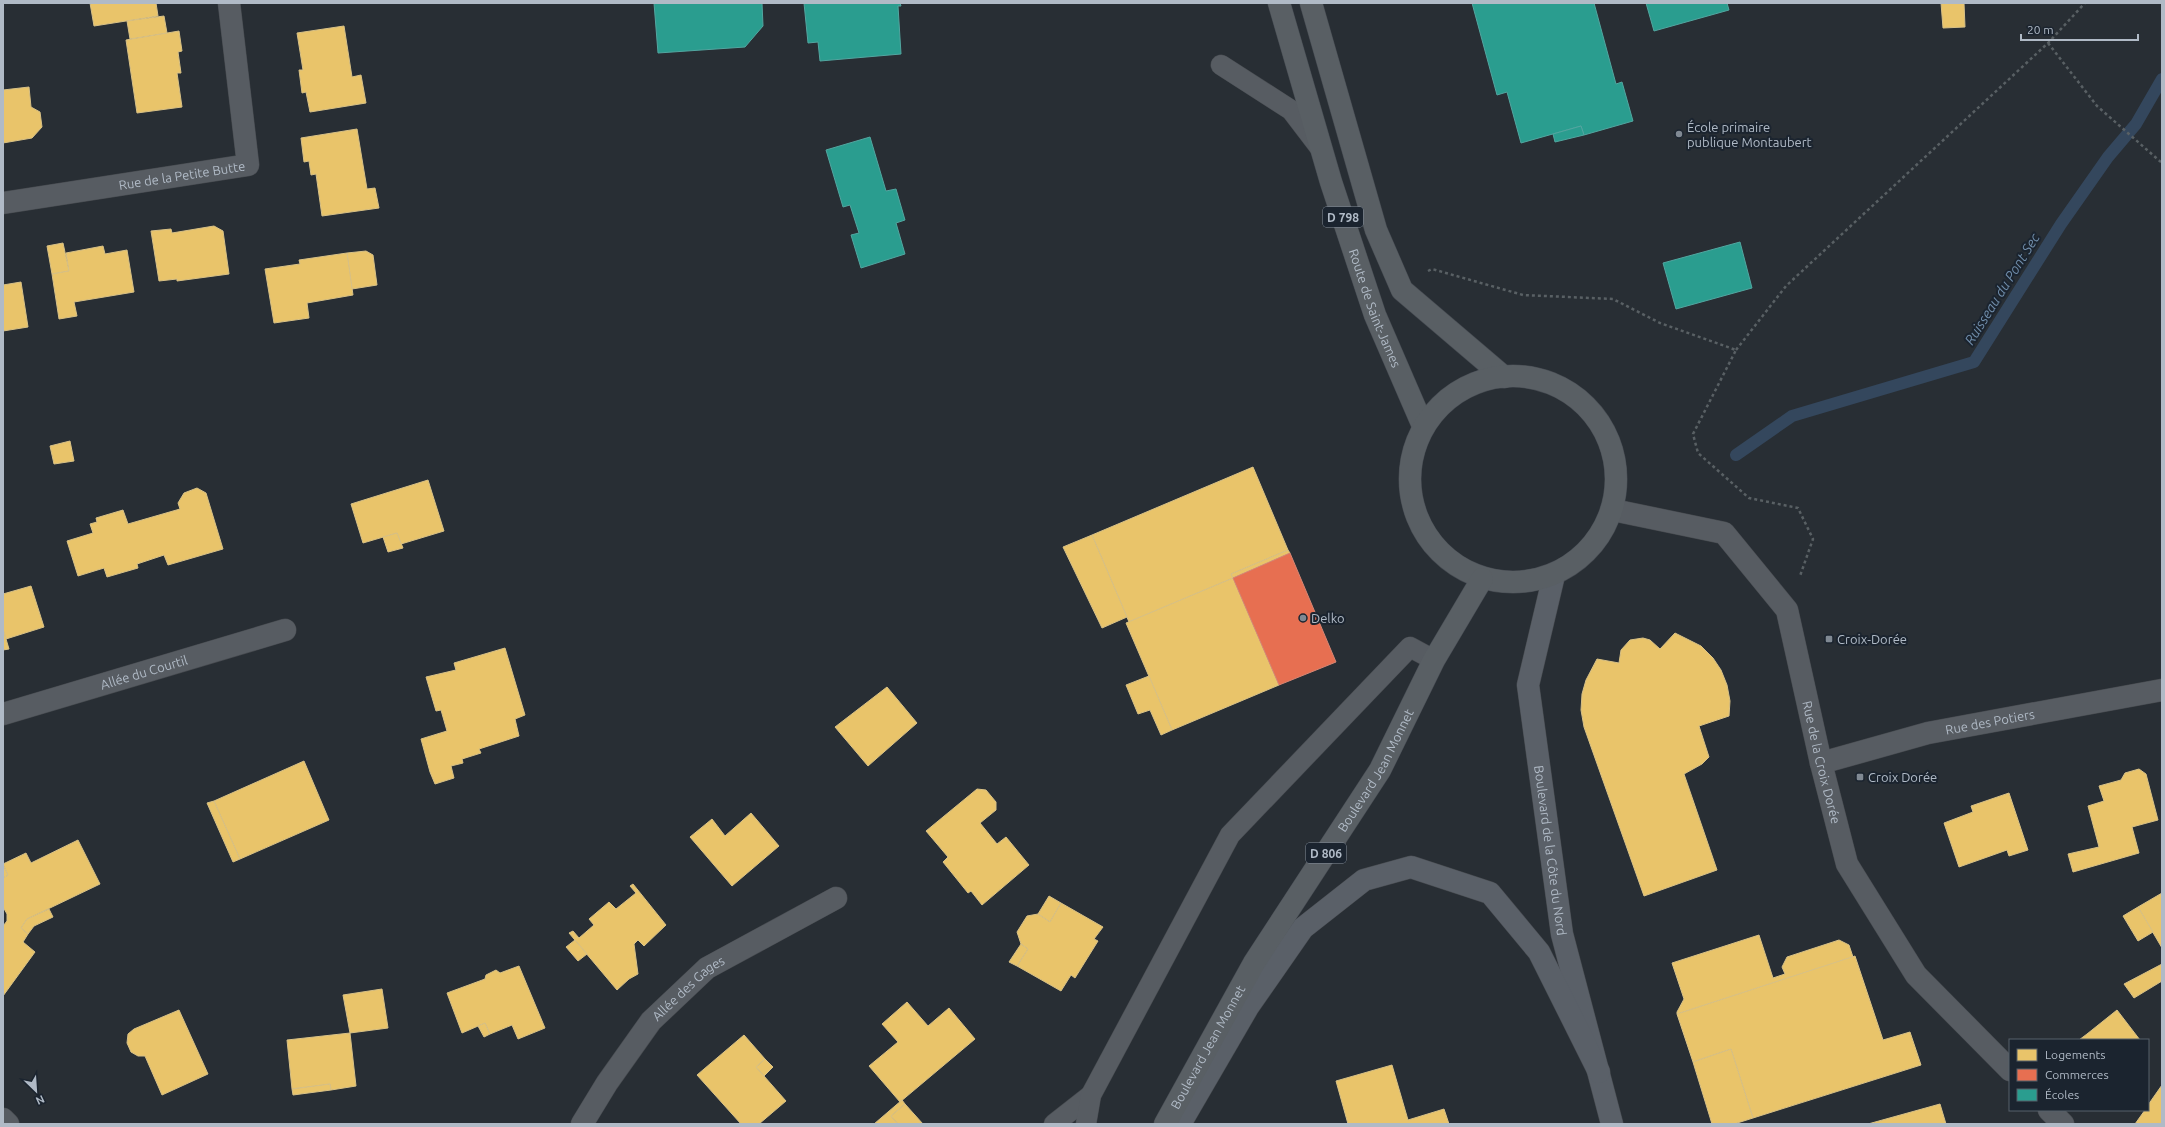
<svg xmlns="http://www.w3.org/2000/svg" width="2165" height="1127" viewBox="0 0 2165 1127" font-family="Ubuntu,sans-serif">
<rect width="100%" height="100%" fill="#282e34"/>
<g fill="#e9c46a" stroke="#d8c186">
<polygon points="90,3 156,3 158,16 94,26"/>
<polygon points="1941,3 1964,3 1965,27 1943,28"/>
<polygon points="164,16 167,33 130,39 127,21"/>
<polygon points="344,26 352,77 361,75 366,103 310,112 306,92 302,93 299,70 303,70 297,33"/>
<polygon points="179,31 182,51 178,52 181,73 177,73 182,107 137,113 126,40"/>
<polygon points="29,87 31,107 40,112 42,127 32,138 3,143 3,90"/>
<polygon points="357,129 367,189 375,188 379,208 322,216 316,174 311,175 309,161 304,162 301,138"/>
<polygon points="214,226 223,231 229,274 177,281 177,279 159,281 151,231 171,229 172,233"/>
<polygon points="63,243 69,271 52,274 47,246"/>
<polygon points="103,246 105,254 127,250 134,292 74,302 77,316 59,319 52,274 69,271 66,253"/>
<polygon points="366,251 373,255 377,285 352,289 347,253"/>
<polygon points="347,253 353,295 307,303 309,318 274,323 265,269 300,264 299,260"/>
<polygon points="21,282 28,327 3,331 3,285"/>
<polygon points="70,441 74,461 54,464 50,446"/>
<polygon points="1253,467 1288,550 1231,574 1233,578 1129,622 1092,535"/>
<polygon points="428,480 444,531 401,544 397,533 363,543 351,504"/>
<polygon points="197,488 206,493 223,549 168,565 164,555 137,564 138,568 107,577 104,568 78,576 67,541 93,533 90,524 97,522 96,518 123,510 128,524 180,509 178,503 184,493"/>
<polygon points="397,533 403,548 388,552 383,537"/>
<polygon points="1092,535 1127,617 1102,628 1063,547"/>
<polygon points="1288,550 1290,553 1233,578 1231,574"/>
<polygon points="1233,578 1279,685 1172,730 1126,623"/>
<polygon points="31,586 44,627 6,639 3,629 3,594"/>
<polygon points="3,629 9,649 3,650"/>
<polygon points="1675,633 1701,646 1713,658 1721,670 1727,685 1730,701 1729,716 1699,726 1709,757 1702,764 1684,774 1717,870 1644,896 1584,727 1581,710 1582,694 1586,680 1597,659 1619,663 1621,650 1630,640 1643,638 1650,640 1660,649"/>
<polygon points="505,648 525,715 515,719 519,736 479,749 481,753 462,759 463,763 451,766 454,778 435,784 430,772 421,739 447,731 441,710 436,711 426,677 456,670 454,663"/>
<polygon points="1149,676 1172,730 1161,735 1150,710 1138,714 1126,685"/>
<polygon points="887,687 917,723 868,766 835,727"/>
<polygon points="304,761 329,820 240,859 214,801"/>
<polygon points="2139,769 2146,774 2158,820 2132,827 2139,853 2073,872 2068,854 2099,847 2088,806 2104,801 2099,786 2121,780 2125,773"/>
<polygon points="977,789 986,790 996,802 996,810 980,823 997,844 1006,837 1029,865 982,905 971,891 968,893 943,862 948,857 926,831"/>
<polygon points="2009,793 2028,850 2009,856 2007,850 1959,867 1944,823 1973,812 1971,806"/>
<polygon points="214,801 240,859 233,862 207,803"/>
<polygon points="751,813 779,846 732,886 690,837 712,819 725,836"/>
<polygon points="78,840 100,884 27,919 21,928 28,934 23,942 35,952 3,996 3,926 7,921 7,914 3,907 3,878 8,875 3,864 26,853 31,863"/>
<polygon points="3,865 8,875 3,878"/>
<polygon points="633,884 666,925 644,946 638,940 634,944 638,974 629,979 617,990 569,933 573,931 579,938 594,925 589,919 609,902 616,909 636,893 630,886"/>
<polygon points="2162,893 2162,948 2138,907"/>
<polygon points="1049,896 1061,903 1050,922 1038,914"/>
<polygon points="1061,903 1103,927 1094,939 1098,941 1075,978 1071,975 1061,991 1017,966 1028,949 1021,944 1017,932 1027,916 1038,914 1050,922"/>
<polygon points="2138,907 2153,932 2138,941 2123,916"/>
<polygon points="49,909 53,917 34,926 28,934 21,928 27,919"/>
<polygon points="1759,935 1773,978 1785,974 1782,967 1787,957 1839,940 1849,945 1853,957 1677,1014 1677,1012 1684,999 1672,963"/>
<polygon points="575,940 587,954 578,961 566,947"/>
<polygon points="1021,944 1028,949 1017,966 1009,962"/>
<polygon points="1855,956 1883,1040 1910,1032 1921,1065 1753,1118 1731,1049 1693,1062 1677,1014"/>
<polygon points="2162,964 2162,981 2134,998 2124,984"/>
<polygon points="519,966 545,1028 518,1039 512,1025 490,1034 485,1023 462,1033 447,993 485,979 486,975 496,970 500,973"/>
<polygon points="382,989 388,1028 350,1033 343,995"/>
<polygon points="907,1002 928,1026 949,1008 975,1039 900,1102 869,1066 898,1042 882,1024"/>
<polygon points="179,1010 208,1074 162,1095 145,1056 138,1056 131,1052 127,1043 128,1034 134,1029"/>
<polygon points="2117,1010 2140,1040 2079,1040 2087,1034"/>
<polygon points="485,1023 490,1034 484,1037 478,1026"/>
<polygon points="350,1033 356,1086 331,1090 330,1084 292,1089 287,1040"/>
<polygon points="744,1035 765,1059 756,1067 786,1101 759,1124 741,1124 697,1075"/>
<polygon points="1731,1049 1753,1118 1734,1124 1712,1124 1693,1062"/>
<polygon points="765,1059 773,1067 764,1076 756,1067"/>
<polygon points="1392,1065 1408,1120 1444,1109 1449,1124 1348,1124 1336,1081"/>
<polygon points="330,1084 331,1090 293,1095 292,1089"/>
<polygon points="2162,1085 2162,1124 2135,1124 2145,1110 2148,1110 2148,1105"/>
<polygon points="902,1100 905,1104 891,1116 898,1124 874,1124"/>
<polygon points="905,1104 923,1124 898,1124 891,1116"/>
<polygon points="1940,1104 1946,1124 1868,1124"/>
</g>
<polygon fill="#e76f51" stroke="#d68674" points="1290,553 1336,662 1279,685 1233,578"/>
<g fill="#2a9d8f" stroke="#52a6a0">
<polygon points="654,3 762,3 763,26 745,47 658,53"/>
<polygon points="804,3 900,3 901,6 898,6 901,54 820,61 818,42 808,43"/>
<polygon points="1472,3 1594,3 1616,84 1622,82 1633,121 1584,135 1581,126 1521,143 1507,92 1497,95"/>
<polygon points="1646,3 1727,3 1729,10 1654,31"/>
<polygon points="1581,126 1584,135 1555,142 1553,134"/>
<polygon points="870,137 886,191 896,189 905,220 896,223 905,254 861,268 851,235 859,233 850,205 843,207 826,150"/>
<polygon points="1740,242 1752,288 1676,309 1663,263"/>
</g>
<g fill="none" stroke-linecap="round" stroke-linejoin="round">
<polyline stroke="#34475d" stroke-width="12" points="1736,455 1792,416 1974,362 2061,224 2108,157 2136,124 2162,79"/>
<defs>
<g id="lane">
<polyline points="1221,65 1291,110 1320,148"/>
<polyline points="1054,1124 1091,1095"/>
<polyline points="1086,1124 1091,1095 1230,835 1410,647 1434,660"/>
</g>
<g id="street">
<path id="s1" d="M3,203L248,165L229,3"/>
<path id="s2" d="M1613,510L1724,533L1787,610L1821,763L1847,864L1916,975L2010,1070"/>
<path id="s3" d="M3,714L285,630"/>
<path id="s4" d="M1821,763L1928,733L2162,690"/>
<polyline points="2049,1110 2063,1124"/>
<polyline points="3,1119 8,1124"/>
<path id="s5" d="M582,1124L607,1083L651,1021L707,968L836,898"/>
</g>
<g id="secondary">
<path id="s6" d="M1554,575L1528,685L1562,934L1612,1124"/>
<polyline points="1180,1124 1248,1007 1303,928 1364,880 1411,867 1490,893 1539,952 1599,1072"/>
</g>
<g id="primary">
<path id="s7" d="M1279,3L1331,182L1375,315L1423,426"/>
<polyline points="1311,3 1376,230 1402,290 1504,377"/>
<circle cx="1513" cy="479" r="103"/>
<path id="s8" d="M1165,1124L1254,963L1380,770L1434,660L1482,579"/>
</g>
</defs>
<use href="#lane" stroke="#464a4f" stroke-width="21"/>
<use href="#street" stroke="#464a4f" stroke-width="23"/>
<use href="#secondary" stroke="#464a4f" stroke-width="23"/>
<use href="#primary" stroke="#454a51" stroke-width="23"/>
<g stroke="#596064" stroke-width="2.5" stroke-dasharray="3 3" stroke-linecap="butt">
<polyline points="2048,43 2097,106 2162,163"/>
<polyline points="1428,271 1432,269 1523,295 1613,299 1660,323 1736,350 1693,434 1698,453 1749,498 1798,508 1813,539 1800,576"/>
<polyline points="1736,350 1786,286 2048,43 2085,3"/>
</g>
<use href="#lane" stroke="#575c62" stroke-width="20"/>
<use href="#street" stroke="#575c62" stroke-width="22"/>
<use href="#secondary" stroke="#5a6068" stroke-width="22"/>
<use href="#primary" stroke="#595f64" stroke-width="22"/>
</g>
<g fill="#808993" stroke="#1b242f" stroke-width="1.5">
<circle cx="1679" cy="134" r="4"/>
<circle cx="1303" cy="618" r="4"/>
<rect x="1825" y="635" width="8" height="8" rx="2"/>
<rect x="1856" y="773" width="8" height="8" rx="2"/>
</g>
<g text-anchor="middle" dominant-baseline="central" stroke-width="4" stroke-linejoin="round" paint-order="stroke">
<g fill="#1b242f" stroke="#838d99" stroke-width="1">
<rect x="1323" y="207" width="40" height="20" rx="3"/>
<rect x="1306" y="843" width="40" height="20" rx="3"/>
</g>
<g font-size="12" font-weight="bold" fill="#b0bac6">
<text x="1343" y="217">D 798</text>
<text x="1326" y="853">D 806</text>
</g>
<g font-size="13" fill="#b0bac6" stroke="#1b242f" text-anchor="start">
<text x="1687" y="127">École primaire<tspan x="1687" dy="15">publique Montaubert</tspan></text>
<text x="1311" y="618">Delko</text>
<text x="1837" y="639">Croix-Dorée</text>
<text x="1868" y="777">Croix Dorée</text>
</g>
<g font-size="13" fill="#b0bac6" stroke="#1b242f">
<text stroke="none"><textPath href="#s1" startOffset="181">Rue de la Petite Butte</textPath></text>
<text stroke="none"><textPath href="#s7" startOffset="320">Route de Saint-James</textPath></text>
<text stroke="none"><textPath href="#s3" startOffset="147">Allée du Courtil</textPath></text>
<text stroke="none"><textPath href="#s4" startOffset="174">Rue des Potiers</textPath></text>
<text stroke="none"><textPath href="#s2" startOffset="369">Rue de la Croix Dorée</textPath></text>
<text stroke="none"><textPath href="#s8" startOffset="412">Boulevard Jean Monnet</textPath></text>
<text stroke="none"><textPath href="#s6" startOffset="280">Boulevard de la Côte du Nord</textPath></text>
<text stroke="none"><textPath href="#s5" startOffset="174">Allée des Gages</textPath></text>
<text stroke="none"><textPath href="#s8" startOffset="88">Boulevard Jean Monnet</textPath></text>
</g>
<g font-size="14" font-style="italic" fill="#708daa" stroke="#1b242f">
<text transform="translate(2002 289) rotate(-58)">Ruisseau du Pont Sec</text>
</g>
</g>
<rect width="2165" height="1127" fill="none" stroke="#b0bac6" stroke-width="8"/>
<rect x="2009" y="1039" width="140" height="72" fill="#1b242f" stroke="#57606b"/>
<rect x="2017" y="1049" width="20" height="12" fill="#e9c46a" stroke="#57606b"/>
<text x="2045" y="1059" font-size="12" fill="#b0bac6">Logements</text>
<rect x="2017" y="1069" width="20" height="12" fill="#e76f51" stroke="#57606b"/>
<text x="2045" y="1079" font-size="12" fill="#b0bac6">Commerces</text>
<rect x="2017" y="1089" width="20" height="12" fill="#2a9d8f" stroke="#57606b"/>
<text x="2045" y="1099" font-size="12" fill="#b0bac6">Écoles</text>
<g transform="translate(36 1091) rotate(155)" stroke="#1b242f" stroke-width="3" paint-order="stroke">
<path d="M0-3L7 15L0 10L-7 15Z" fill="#b0bac6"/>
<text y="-6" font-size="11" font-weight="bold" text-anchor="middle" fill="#b0bac6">N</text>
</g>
<path d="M2021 34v6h117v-6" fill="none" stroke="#b0bac6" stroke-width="2"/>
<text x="2027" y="34" font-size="12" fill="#b0bac6" stroke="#1b242f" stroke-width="3" paint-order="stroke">20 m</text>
</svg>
